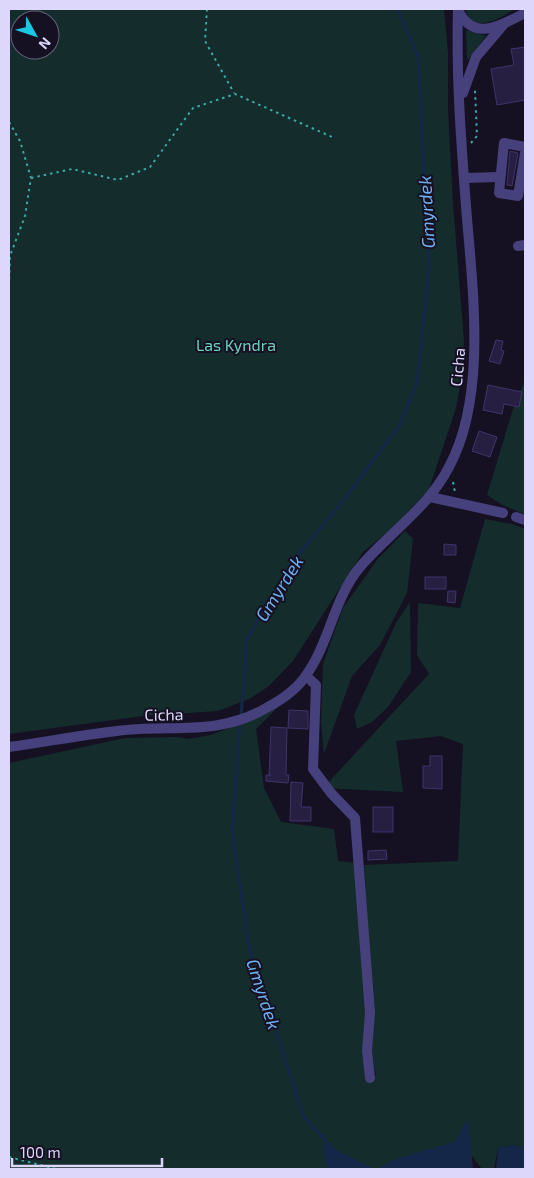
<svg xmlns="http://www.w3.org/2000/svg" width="534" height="1178" viewBox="0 0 534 1178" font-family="'Exo 2',sans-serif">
<rect width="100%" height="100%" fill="#151123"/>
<g fill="#142c2c" fill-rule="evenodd">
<path d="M9,9H444L448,53V112L453,203L464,341L461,380L456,408L429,489L397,524L363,552L293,661L269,686L249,699L218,711L143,716L9,734ZM20,20H50V50H20Z"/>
<path d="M465,9H515C499,19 474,35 465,9Z"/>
<polygon points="466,30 486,36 467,61"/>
<polygon points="525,380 525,514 504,506 487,495 513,409"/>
<polygon points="485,519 512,524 525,529 525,1149 515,1145 498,1148 494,1169 482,1169 461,1142 393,1169 9,1169 9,763 125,738 177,737 189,739 210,735 255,718 283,702 256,729 264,788 281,822 334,829 338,861 356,863 366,1011 364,1072 376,1076 372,1057 373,1009 364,865 458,861 463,744 441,736 396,741 403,792 323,788 429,674 417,655 418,603 460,608"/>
<polygon points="405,531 413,539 407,593 380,645 352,676 324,754 321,722 323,664 343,608 377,560"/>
<polygon points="410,602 411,672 388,707 372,722 357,729 354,715 396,623"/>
</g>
<g fill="#152748">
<polygon points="468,1118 473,1169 377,1169 398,1158 455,1142"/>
<polygon points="322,1143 374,1169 327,1169"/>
<polygon points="515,1145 525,1149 525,1169 496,1169 498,1148"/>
</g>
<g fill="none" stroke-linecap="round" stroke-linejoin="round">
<g stroke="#152748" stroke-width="3">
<polyline points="241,716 247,639 291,563 339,506 399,426 417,383 429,268 418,56 397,9"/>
<polyline points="240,722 232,832 250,952 304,1117 335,1151"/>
</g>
</g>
<g fill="#271f42" stroke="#41336b">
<polygon points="525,47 525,100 497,105 491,69 514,65 511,49"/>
<polygon points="510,151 518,153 512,186 507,185"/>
<polygon points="496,340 503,341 501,350 504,351 500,364 489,361"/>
<polygon points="488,385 522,392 519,407 504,404 502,414 483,410"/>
<polygon points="479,431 497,437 490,457 472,451"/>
<polygon points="444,544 456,545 456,555 444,555"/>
<rect x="425" y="577" width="21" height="12"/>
<polygon points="448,591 456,591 455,603 447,602"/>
<polygon points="289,710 308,711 308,729 288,728"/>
<polygon points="271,727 287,728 286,775 289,775 288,783 266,781 266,775 271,775 269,775"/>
<polygon points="430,756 442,756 442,789 423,788 423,766 430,766"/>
<polygon points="291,782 303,783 301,807 311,807 311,821 290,821"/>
<rect x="373" y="807" width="20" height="25"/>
<polygon points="386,850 387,859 368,860 368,851"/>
</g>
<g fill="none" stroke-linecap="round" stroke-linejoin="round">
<g stroke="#3ca9a7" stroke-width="2" stroke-dasharray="2.5 4" stroke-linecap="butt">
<polyline points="207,9 205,41 234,93"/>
<polyline points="9,122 20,141 31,178 25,216 10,256 9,283"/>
<polyline points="471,143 477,136 475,90"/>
<polyline points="31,178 72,169 118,180 150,167 193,108 235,94 332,137"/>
<polyline points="453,482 455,492"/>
<polyline points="9,1157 56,1169"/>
</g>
<g stroke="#46417c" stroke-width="10">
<path d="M458,10C474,43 501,25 525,13"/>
<polyline points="463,93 476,57 504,24"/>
<polyline points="525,147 504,143 499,193 518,196 525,153"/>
<polyline points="465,178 499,177"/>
<polyline points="518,246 525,245"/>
<polyline points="430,497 503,513"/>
<polyline points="516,517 525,520"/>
<polyline points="306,676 316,685 313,769 331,793 355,818 370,1013 367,1051 370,1078"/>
<path d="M9,747C45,742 81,735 117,731C171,724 218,737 268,707C283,699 298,688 307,674C330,641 334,598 360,567C389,533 428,508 449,467C488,395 472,285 466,206C461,141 456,74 458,9"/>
</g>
</g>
<g text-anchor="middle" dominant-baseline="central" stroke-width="4" stroke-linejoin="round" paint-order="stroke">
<g font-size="16" fill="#6bd3bd" stroke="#151123">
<text x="236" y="344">Las Kyndra</text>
</g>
<g font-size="16" fill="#dcd7fb" stroke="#151123">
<text transform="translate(457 367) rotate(-85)">Cicha</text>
<text transform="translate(164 714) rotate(-1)">Cicha</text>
</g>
<g font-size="18" font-style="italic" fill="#70afef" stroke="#151123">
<text transform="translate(426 212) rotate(-93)">Gmyrdek</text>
<text transform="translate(279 588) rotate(-58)">Gmyrdek</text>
<text transform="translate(264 994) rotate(72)">Gmyrdek</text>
</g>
</g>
<rect width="534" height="1178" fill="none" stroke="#dcd7fb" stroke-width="20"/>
<g transform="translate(35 35) rotate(130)"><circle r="24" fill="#151123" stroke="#656079"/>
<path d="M0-4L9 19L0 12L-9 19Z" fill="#19c8e4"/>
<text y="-8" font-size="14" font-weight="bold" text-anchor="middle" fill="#dcd7fb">N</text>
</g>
<path d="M12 1158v8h150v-8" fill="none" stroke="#dcd7fb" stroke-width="2.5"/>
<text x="20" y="1158" font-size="15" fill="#dcd7fb" stroke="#151123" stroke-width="4" paint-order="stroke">100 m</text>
</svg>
